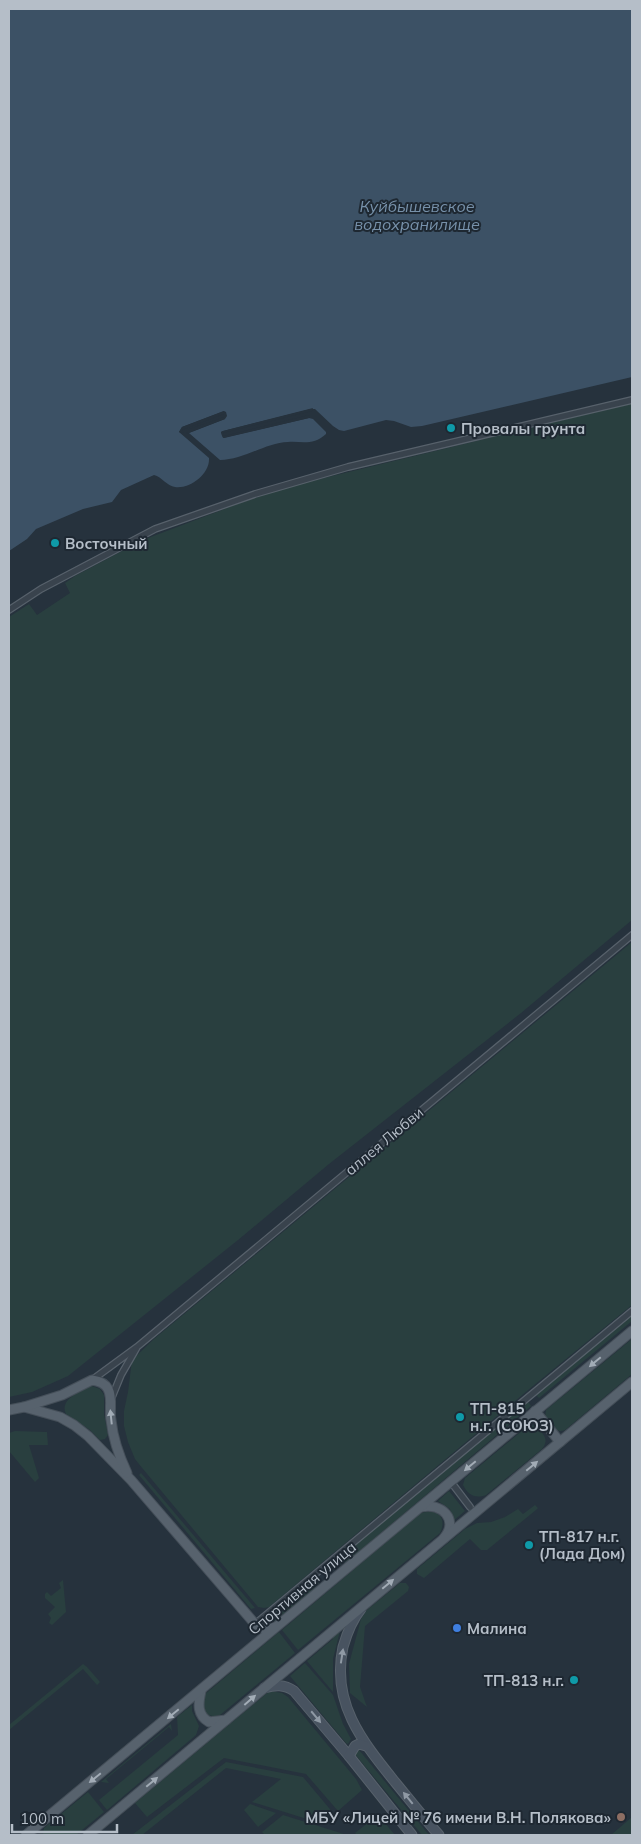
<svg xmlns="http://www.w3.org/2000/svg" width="641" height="1844" viewBox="0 0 641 1844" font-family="Mulish,sans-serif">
<rect width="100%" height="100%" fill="#26323d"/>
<g fill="#293f3f">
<polygon points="632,403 632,920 521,1013 329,1164 238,1240 68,1376 32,1392 9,1397 9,617 29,604 37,615 70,593 65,583 75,576 143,540 235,505 287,487"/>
<polygon points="632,942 632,1305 533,1386 269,1607 264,1608 258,1607 143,1469 135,1459 128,1442 124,1426 124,1411 128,1392 132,1360 154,1339"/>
<polygon points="632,1314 632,1321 539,1398 535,1394"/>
<path d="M632,1339V1374L565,1430C554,1434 550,1424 545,1417L546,1410Z"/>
<path d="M92,1386L100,1389L104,1395V1414L108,1435L105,1439L100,1440L90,1430L66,1414C59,1399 81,1391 92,1386Z"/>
<polygon points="527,1400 531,1406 349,1560 339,1565 336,1560"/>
<path d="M529,1425L536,1426C543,1434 550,1439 542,1449L486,1495C475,1499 468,1495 463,1485L465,1478Z"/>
<polygon points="15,1431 47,1432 48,1445 29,1445 39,1478 35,1482 9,1451 9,1433"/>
<polygon points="141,1473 255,1608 251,1609 139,1475"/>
<polygon points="449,1491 465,1511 453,1521 450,1509 438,1501"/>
<polygon points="535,1505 538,1508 536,1510 487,1550 481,1550 470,1539 424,1578 417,1574 417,1569 465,1529 477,1523 491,1522 505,1517 518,1509 523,1514"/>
<path d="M431,1511C443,1514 445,1523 440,1533L298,1650L282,1630L421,1513Z"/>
<polygon points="315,1578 319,1583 313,1591 275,1622 270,1615"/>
<polygon points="63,1580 66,1612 52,1625 49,1623 51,1618 48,1614 55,1607 45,1598 45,1594 47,1592 51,1596 61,1588 59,1583"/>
<polygon points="400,1583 406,1583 409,1587 408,1591 365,1626 360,1687 367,1707 350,1693 349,1664 361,1619 367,1610"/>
<polygon points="340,1631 333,1659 333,1692 307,1661 333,1639 332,1637"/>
<path d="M279,1632L295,1653L220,1715C211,1718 207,1715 202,1708L204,1695Z"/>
<polygon points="305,1663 333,1695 343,1724 351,1739 348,1744 346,1743 290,1676"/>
<polygon points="83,1664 87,1667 100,1682 97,1685 83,1669 9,1730 9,1725"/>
<polygon points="271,1691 282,1693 288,1697 356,1779 362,1790 338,1811 306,1774 224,1758 147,1817 135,1803 266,1694"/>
<polygon points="192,1705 192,1711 199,1726 196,1735 107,1810 99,1800 178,1735 177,1717"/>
<polygon points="171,1724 172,1731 169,1727 106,1779 109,1783 101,1782"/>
<polygon points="357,1748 359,1750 429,1835 422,1835 354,1753"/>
<polygon points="226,1762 303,1777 334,1814 323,1824 252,1802 281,1779 226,1768 142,1835 132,1835"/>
<polygon points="88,1792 104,1812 76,1835 43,1835 44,1828"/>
<polygon points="250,1804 276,1813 258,1827 244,1810"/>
<polygon points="283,1815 347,1835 265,1835 262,1832"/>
<polygon points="378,1815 395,1835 357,1835 355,1833"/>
<polygon points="632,1817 632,1835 611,1835"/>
</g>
<path fill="#3c5165" d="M9,9H632V377L422,426L411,427L394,421L386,420L344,431L339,430L333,426L315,409H311L223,431L221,432L223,438L309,418L313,419L326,432V434C313,446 302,441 288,442C265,443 243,460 220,460L189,433L225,419L224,411L182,427L179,432L209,458C210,474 190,489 175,487C167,486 162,477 154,475L121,490L112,502L83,509L36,529L27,539L9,551Z"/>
<g fill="#26323d">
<polygon points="313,408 312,411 223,433 224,436 305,416 310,415 309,418 224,438 222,436 221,432 223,431"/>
<polygon points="224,411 226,412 227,416 225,419 186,434 189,429 224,417 224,414 182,430 184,433 179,432 182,427"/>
</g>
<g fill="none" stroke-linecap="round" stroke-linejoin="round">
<defs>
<g id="minor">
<polyline points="9,610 41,589 155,529 255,494 348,467 632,400"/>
<polyline points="92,1380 137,1347 632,935"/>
<polyline points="112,1397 121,1375 136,1349"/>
<polyline points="451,1482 470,1507"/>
<polyline points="255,1624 632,1311"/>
</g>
<g id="secondary">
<path d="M361,1609C352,1620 347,1633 343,1647C331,1703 362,1741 395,1782C409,1799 424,1818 439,1835"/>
<path d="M264,1688C275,1685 284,1684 294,1691L349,1756L412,1835"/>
<polyline points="349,1756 355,1746 359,1744 366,1746"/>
</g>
<g id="primary">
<polyline points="24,1407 60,1417 74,1425 88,1436 131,1480 255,1624 266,1630 275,1627"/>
<path d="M9,1410L24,1407L62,1395L92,1380C99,1381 105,1383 108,1389C113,1398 109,1411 111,1420C113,1439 119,1456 127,1473"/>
<polyline points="535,1411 560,1442"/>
<path d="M421,1507C442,1502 459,1520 444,1538"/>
<path d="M201,1691C198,1704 197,1715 209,1722L226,1720L632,1382"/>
<polyline points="26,1835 632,1331"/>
<polyline points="88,1835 226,1720"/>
</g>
</defs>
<use href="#minor" stroke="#57616b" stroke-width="8"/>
<use href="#secondary" stroke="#57616b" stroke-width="11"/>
<use href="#primary" stroke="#454f59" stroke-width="11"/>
<use href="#minor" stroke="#39434d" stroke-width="5.5"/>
<use href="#secondary" stroke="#485360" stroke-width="9"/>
<use href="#primary" stroke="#57626d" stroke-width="9"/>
</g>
<defs><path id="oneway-solid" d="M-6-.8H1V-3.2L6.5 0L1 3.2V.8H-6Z" transform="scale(1.25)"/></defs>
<g fill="#a2acb6">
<use href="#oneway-solid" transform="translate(595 1362) rotate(140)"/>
<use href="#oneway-solid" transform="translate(111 1417) rotate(-96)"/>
<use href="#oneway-solid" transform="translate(470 1466) rotate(140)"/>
<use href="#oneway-solid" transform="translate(532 1466) rotate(-40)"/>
<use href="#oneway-solid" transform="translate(388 1584) rotate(-40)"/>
<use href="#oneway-solid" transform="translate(250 1700) rotate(-41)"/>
<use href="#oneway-solid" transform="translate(173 1714) rotate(140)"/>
<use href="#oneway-solid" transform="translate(95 1778) rotate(141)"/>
<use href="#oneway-solid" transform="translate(152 1782) rotate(-40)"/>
</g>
<g fill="#8f99a4">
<use href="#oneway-solid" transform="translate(342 1656) rotate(-81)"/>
<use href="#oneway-solid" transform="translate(316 1717) rotate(50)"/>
<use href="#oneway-solid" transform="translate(408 1798) rotate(-129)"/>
</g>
<g fill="#0f9aa8" stroke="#1e2832" stroke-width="2">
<circle cx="451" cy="428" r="5"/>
<circle cx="55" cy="543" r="5"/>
<circle cx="460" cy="1417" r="5"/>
<circle cx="529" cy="1545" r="5"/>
<circle cx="574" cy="1680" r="5"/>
</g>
<circle fill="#3f7fe0" stroke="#1e2832" stroke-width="2" cx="457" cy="1628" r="5"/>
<circle fill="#8d6e63" stroke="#1e2832" stroke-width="2" cx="621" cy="1817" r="5"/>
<g text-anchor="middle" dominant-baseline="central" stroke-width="4" stroke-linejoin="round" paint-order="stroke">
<g font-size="15" font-weight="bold" fill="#b5bec8" stroke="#1e2832" text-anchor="start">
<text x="461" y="428">Провалы грунта</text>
<text x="65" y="543">Восточный</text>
<text x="470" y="1408">ТП-815<tspan x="470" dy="17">н.г. (СОЮЗ)</tspan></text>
<text x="539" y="1536">ТП-817 н.г.<tspan x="539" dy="17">(Лада Дом)</tspan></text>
<text x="467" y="1628">Малина</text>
<text x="564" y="1680" text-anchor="end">ТП-813 н.г.</text>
<text x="611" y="1817" text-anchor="end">МБУ «Лицей № 76 имени В.Н. Полякова»</text>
</g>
<g font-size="15" fill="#b5bec8" stroke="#1e2832">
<text transform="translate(384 1141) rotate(-40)">аллея Любви</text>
<text transform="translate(302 1588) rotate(-40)">Спортивная улица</text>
</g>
<g font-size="16" font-style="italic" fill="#7791aa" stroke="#1e2832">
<text x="417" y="206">Куйбышевское<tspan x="417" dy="18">водохранилище</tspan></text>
</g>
</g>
<rect width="641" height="1844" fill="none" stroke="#b5bec8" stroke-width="20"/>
<path d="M12 1824v8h105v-8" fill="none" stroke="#b5bec8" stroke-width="2.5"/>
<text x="20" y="1824" font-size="15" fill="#b5bec8" stroke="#1e2832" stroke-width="4" paint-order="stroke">100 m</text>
</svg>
